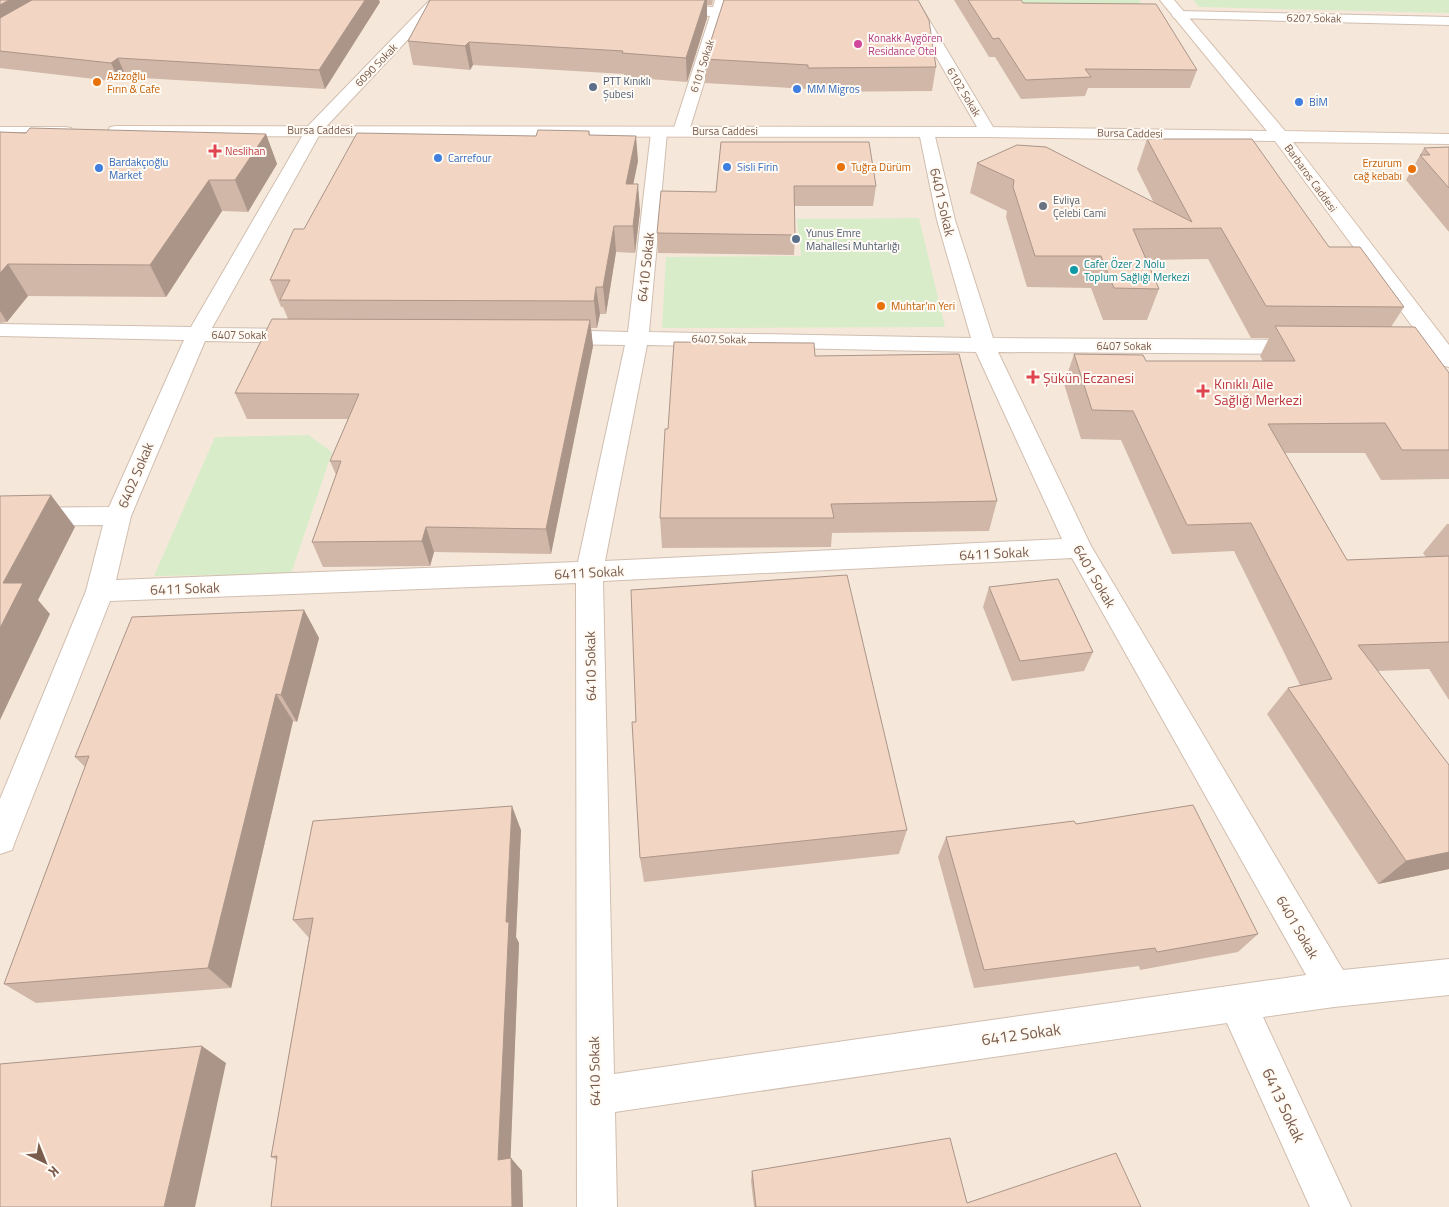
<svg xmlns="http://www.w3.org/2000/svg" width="1449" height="1207" viewBox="0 0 1449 1207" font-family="'Titillium Web',sans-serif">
<rect width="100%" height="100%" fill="#fdf6ec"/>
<rect fill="#f5e8da" x="0" y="0" width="1449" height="1207"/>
<g fill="#d8ecc9">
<polygon points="1022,0 1139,0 1146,12 1027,12"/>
<polygon points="1193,0 1449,0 1449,13 1199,7"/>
<polygon points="919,218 945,327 662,328 666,257 801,256 797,219"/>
<polygon points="308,435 332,452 291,574 154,576 215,437"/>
</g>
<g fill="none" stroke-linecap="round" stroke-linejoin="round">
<defs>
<g id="street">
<path d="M430,0H445L321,132L212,328L301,329L309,331L312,336L309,341L301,343L205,341L131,516L116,580L578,562L625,345L554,344L546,342L543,337L546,332L554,330L628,332L651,132L653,128H665L667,132L649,332L971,338L937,220L919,132L921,128H933L955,220L993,338L1301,340L1309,342L1312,347L1309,352L1301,354L998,352L1091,546L1343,970L1449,959V995L1334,1007L1263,1017L1351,1207H1310L1227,1023L615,1112L617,1207H577L576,583L110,601L16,839L12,850L0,854V799L86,591L103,525L0,526V508L109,507L184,340L0,336V324L191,327L308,126ZM647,345L976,352L1062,539L605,561ZM1072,558L1306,975L614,1074L603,581Z"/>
<polygon points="715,0 729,0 726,12 689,131 687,135 675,135 673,131 710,16 671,13 664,9 671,5 713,7"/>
<polygon points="903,0 917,0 996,132 994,136 982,136 980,132"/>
<polygon points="1179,11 1449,17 1449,25 1174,18 1172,15 1174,12"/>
</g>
<g id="secondary">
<polygon points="1160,0 1174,0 1285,131 1449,134 1449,144 1293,142 1449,345 1449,367 1441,365 1275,141 988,137 116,136 110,135 108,131 110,127 116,126 988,127 1267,131"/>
<polygon points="0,127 65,127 71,128 73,132 71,136 65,137 0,137"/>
</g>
</defs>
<use href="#street" stroke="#d1beb0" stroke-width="2"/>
<use href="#secondary" stroke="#d6c0b0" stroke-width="2"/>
<use href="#street" fill="#fff" fill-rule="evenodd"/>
<use href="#secondary" fill="#fff" fill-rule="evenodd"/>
</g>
<g fill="#d1b7a8">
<polygon points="0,0 380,2 325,89 126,77 120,82 0,68"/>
<polygon points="430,0 713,0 712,5 707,5 707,18 687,82 624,77 624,74 473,65 470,70 413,65 408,41"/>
<polygon points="954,0 1021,0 1023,3 1197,70 1190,88 1088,88 1085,96 1021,99 995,57 989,57"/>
<polygon points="705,59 936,67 932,91 807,92 807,89 705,83"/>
<polygon points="589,131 590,135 638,161 633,184 640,211 635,253 616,252 606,314 600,314 597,328 591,328 593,346 551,554 434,552 430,566 323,567 312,542 336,475 330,461 348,419 247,419 235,393 288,319 283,307 281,307 270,280 304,229 536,136"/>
<polygon points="0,132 266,134 277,164 248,212 222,211 166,297 28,296 7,322 0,323"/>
<polygon points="1147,139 1329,247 1404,307 1391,327 1449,373 1449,479 1381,480 1365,453 1285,453 1347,560 1426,557 1423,553 1447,524 1449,524 1449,700 1429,669 1378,671 1449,869 1378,884 1267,714 1288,688 1300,685 1234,551 1172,554 1121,440 1081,439 1064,384 1074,354 1146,361 1263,361 1260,356 1269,338 1251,338 1208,259 1146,260 1159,289 1147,320 1103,320 1091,288 1027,287 1006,217 1007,211 970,193 977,163 1154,203 1137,169"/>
<polygon points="721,142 876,186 873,206 794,206 795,235 794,255 658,253 657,233 716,192"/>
<polygon points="1449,147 1449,232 1406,180 1424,148"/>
<polygon points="815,356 997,501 989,531 832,533 831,547 662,548 660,518 668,429"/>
<polygon points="989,587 1093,652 1084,671 1012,681 983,607"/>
<polygon points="304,610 319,638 297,722 293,721 231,988 36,1003 4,984 85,767 75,757"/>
<polygon points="1076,824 1258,934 1238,952 1140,970 1139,966 974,988 938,857 946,837"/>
<polygon points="521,830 516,937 519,943 510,1158 522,1171 277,1160 271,1157 309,938 293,920"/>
<polygon points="907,830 899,854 644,882 640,858"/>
<polygon points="752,1171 967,1203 1141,1207 754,1207 751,1181"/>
</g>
<g fill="#aa9588">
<polygon points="9,0 46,0 0,29 0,5"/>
<polygon points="365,0 379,0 380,2 325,89 319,70"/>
<polygon points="705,0 707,0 707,18 687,82 686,58"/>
<polygon points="469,42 473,65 470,70 465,46"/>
<polygon points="118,58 126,77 120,82 111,63"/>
<polygon points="266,134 277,164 248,212 235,180"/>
<polygon points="636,136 638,161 628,210 626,184"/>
<polygon points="209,180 222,211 166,297 150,265"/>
<polygon points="638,184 640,211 635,253 633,226"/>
<polygon points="614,226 616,252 606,314 603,287"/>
<polygon points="8,264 28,296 7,322 0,311 0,273"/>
<polygon points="596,287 600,314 597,328 594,301"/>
<polygon points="590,320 593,346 551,554 546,529"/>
<polygon points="51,495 75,527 38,600 50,614 0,720 0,628 3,583"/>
<polygon points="426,527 434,552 430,566 422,541"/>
<polygon points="304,610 319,638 297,722 281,695"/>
<polygon points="276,694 293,721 231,988 208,968"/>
<polygon points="512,806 521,830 516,937 519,943 510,1173 498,1160 506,922"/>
<polygon points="1449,852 1449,869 1378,884 1406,861"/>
<polygon points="202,1046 226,1063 195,1207 164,1207"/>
<polygon points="511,1158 522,1171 523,1207 512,1207"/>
</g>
<g fill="#f3d5c3" stroke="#aa9588">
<polygon points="0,0 9,0 0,5"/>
<polygon points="32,0 365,0 319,70 118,58 111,63 0,51 0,18"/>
<polygon points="430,0 705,0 686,58 622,53 623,51 469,42 465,46 408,41"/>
<polygon points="724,0 918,0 929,20 936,67 808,68 808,65 705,59"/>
<polygon points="968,0 1021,0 1023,3 1156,4 1197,70 1085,69 1091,77 1026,80 999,38 993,39"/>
<polygon points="30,128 266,134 235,180 209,180 150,265 8,264 0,273 0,132 26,133"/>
<polygon points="538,130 589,131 589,135 636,136 626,184 638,184 633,226 614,226 603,287 596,287 594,301 280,300 290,280 270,280 294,229 304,229 357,133 536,136"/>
<polygon points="1147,139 1252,139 1329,247 1360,247 1404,307 1266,306 1221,228 1133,229 1159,289 1114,288 1101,256 1035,256 1013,187 1014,180 977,163 1017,145 1046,147 1192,222"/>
<polygon points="721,142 869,142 876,186 794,186 795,235 657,233 661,191 716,192"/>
<polygon points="1449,147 1449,188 1420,155 1430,155 1424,148"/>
<polygon points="272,319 590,320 546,529 426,527 422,541 312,542 341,461 330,461 359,394 235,393"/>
<polygon points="1275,326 1415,327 1449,373 1449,450 1402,450 1385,423 1268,424 1347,560 1449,556 1449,642 1358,645 1449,765 1449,852 1406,861 1288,688 1332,679 1251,523 1187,525 1133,411 1092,410 1074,354 1143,355 1146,361 1295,361"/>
<polygon points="674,342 814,343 815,356 959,354 997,501 831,504 834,518 660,518 665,429 668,429"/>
<polygon points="51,495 3,583 23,583 0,628 0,496"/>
<polygon points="847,575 907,830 640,858 632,722 636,722 631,590"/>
<polygon points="1058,579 1093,652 1020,661 989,587"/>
<polygon points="304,610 281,695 276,694 208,968 4,984 89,756 75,757 132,617"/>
<polygon points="1193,805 1258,934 1157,952 1155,948 984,970 946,837 1074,821 1076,824"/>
<polygon points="512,806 506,922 509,922 498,1160 511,1158 512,1207 271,1207 277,1156 271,1157 313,918 293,920 313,821"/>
<polygon points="202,1046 164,1207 0,1207 0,1064"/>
<polygon points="950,1138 967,1203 1116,1153 1141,1207 756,1207 752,1171"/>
</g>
<circle fill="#d1479c" stroke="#fffaf3" stroke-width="2" cx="858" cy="44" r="5"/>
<g fill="#e8710a" stroke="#fffaf3" stroke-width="2">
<circle cx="97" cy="82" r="5"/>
<circle cx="841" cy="167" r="5"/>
<circle cx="1412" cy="169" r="5"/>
<circle cx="881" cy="306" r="5"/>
</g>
<g fill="#5c6f8a" stroke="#fffaf3" stroke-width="2">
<circle cx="593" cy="87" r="5"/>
<circle cx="796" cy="239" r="5"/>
</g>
<g fill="#3f7fe0" stroke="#fffaf3" stroke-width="2">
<circle cx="797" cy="89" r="5"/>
<circle cx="1299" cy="102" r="5"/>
<circle cx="438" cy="158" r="5"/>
<circle cx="727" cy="167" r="5"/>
<circle cx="99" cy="168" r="5"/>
</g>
<g fill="#e0444e" stroke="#fffaf3" stroke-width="2">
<path d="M212.5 143.5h5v5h5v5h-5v5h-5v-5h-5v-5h5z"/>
<path d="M1030.5 369.5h5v5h5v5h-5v5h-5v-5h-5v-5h5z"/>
<path d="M1200.5 383.5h5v5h5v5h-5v5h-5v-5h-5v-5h5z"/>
</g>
<circle fill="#6b7280" stroke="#fffaf3" stroke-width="2" cx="1043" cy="206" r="5"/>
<circle fill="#0f9aa8" stroke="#fffaf3" stroke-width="2" cx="1074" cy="270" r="5"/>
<g text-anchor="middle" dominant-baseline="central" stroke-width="4" stroke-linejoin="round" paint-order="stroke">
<g font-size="11" fill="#7a5c4d" stroke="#fffaf3">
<text transform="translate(1314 18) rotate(1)">6207 Sokak</text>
<text transform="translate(376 65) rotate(-46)">6090 Sokak</text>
<text transform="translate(702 66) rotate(-72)">6101 Sokak</text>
<text transform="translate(964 92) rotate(59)">6102 Sokak</text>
<text x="320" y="130">Bursa Caddesi</text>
<text x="725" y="131">Bursa Caddesi</text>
<text transform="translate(1130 133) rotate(1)">Bursa Caddesi</text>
<text transform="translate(1311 178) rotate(54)">Barbaros Caddesi</text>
<text x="239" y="335">6407 Sokak</text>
<text transform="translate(719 339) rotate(1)">6407 Sokak</text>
<text x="1124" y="346">6407 Sokak</text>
</g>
<g font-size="11" fill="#b23c85" stroke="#fffaf3" text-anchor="start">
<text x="868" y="38">Konakk Aygören<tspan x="868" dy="13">Residance Otel</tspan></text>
</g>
<g font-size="11" fill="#c56008" stroke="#fffaf3" text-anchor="start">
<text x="107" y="76">Azizoğlu<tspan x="107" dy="13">Fırın &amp; Cafe</tspan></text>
<text x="1402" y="163" text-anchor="end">Erzurum<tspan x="1402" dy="13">cağ kebabı</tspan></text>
<text x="851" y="167">Tuğra Dürüm</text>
<text x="891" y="306">Muhtar'ın Yeri</text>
</g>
<g font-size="11" fill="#4e5e75" stroke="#fffaf3" text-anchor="start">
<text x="603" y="81">PTT Kınıklı<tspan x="603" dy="13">Şubesi</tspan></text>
<text x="806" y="233">Yunus Emre<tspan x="806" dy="13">Mahallesi Muhtarlığı</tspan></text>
</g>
<g font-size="11" fill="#366cbe" stroke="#fffaf3" text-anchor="start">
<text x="807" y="89">MM Migros</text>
<text x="1309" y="102">BİM</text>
<text x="448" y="158">Carrefour</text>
<text x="109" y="162">Bardakçıoğlu<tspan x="109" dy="13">Market</tspan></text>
<text x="737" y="167">Sisli Firin</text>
</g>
<g font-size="11" fill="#be3a42" stroke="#fffaf3" text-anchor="start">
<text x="225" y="151">Neslihan</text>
</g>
<g font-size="11" fill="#5b616d" stroke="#fffaf3" text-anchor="start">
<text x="1053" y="200">Evliya<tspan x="1053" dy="13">Çelebi Cami</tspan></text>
</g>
<g font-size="11" fill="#0d838f" stroke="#fffaf3" text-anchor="start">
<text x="1084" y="264">Cafer Özer 2 Nolu<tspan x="1084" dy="13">Toplum Sağlığı Merkezi</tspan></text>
</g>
<g font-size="14" fill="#7a5c4d" stroke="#fffaf3">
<text transform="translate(943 202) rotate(77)">6401 Sokak</text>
<text transform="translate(645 267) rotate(-84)">6410 Sokak</text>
<text transform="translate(135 475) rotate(-67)">6402 Sokak</text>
<text transform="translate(994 553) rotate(-3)">6411 Sokak</text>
<text transform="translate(589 572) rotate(-3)">6411 Sokak</text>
<text transform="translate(1095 576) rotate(60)">6401 Sokak</text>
<text transform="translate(185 588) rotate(-2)">6411 Sokak</text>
<text transform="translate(590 666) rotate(-91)">6410 Sokak</text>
<text transform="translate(1298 927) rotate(60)">6401 Sokak</text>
<text transform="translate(594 1071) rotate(-91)">6410 Sokak</text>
</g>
<g font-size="14" fill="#be3a42" stroke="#fffaf3" text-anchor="start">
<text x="1043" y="377">Şükün Eczanesi</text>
<text x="1214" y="383">Kınıklı Aile<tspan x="1214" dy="16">Sağlığı Merkezi</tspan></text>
</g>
<g font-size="16" fill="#7a5c4d" stroke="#fffaf3">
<text transform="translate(1021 1034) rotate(-8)">6412 Sokak</text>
<text transform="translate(1284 1105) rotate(65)">6413 Sokak</text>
</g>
</g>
<g transform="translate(45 1162) rotate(137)" stroke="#fffaf3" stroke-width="4" paint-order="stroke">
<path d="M0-4L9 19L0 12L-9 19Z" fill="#7a5c4d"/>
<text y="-8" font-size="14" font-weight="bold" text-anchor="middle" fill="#7a5c4d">K</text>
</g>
</svg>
